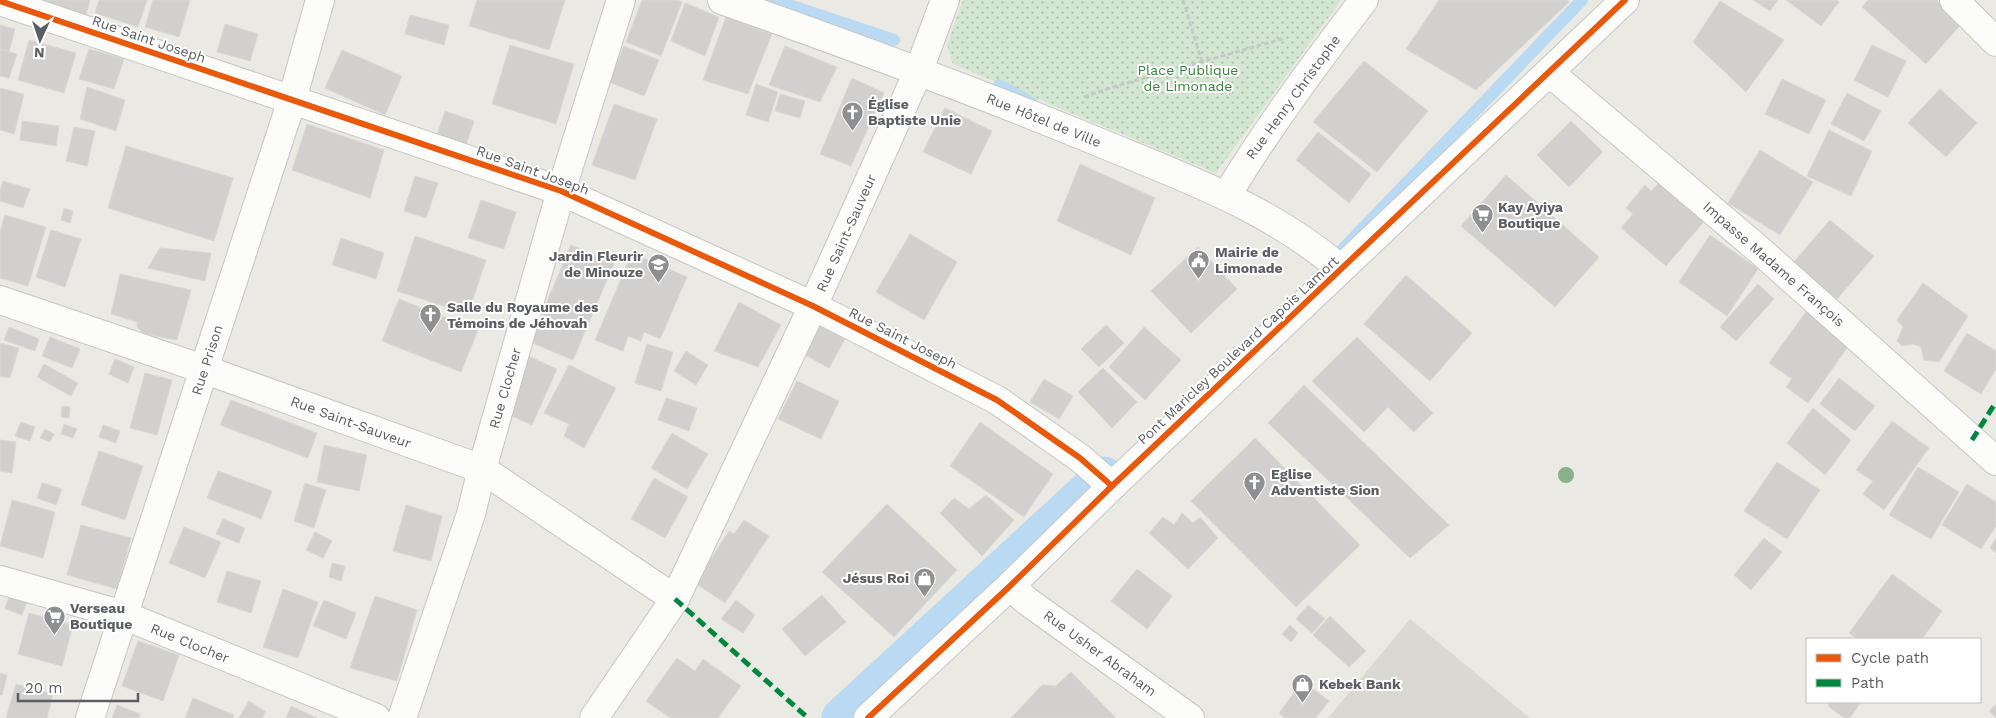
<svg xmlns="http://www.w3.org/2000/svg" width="1996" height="718" viewBox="0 0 1996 718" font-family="'Work Sans',sans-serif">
<defs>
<pattern id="green-dots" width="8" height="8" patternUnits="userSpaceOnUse" patternTransform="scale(1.25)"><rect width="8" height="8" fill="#d3e6d1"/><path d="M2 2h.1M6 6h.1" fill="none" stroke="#aebead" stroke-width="1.8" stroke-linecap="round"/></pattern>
</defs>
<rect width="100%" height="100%" fill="#eae9e4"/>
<polygon fill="#dad8d3" points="1410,619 1530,718 1328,718"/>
<polygon fill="url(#green-dots)" points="963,0 1341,0 1216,173 953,64 947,45"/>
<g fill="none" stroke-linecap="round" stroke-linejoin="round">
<g stroke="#badaf3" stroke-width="12">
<polyline points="774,0 894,40"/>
<polyline points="999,85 1032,103"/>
<polyline points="1341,251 1582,0"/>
</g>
<polyline stroke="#badaf3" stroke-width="41" points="842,718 1104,477"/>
</g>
<g fill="#d1d0ce" stroke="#dad8d4">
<polygon points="30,0 90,0 86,15"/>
<polygon points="99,0 147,0 138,27 95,13"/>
<polygon points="153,0 190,0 179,37 145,27"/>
<polygon points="477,0 565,0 549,50 469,26"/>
<polygon points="642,0 678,0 682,2 661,56 626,42"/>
<polygon points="1439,0 1567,0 1569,2 1476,90 1406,49"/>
<polygon points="1753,0 1778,0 1770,11"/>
<polygon points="1786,0 1837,0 1839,2 1821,26"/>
<polygon points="1868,0 1936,0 1962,23 1926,64 1862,7"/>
<polygon points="1720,1 1784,40 1746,92 1693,42"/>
<polygon points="685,3 719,17 705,56 671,41"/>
<polygon points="410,15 449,25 444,45 405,34"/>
<polygon points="726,17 772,34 748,94 703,80"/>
<polygon points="225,24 258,34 250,61 217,52"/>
<polygon points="0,25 15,29 9,52 0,49"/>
<polygon points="29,40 76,53 64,93 18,80"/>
<polygon points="510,45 574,64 556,124 492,104"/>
<polygon points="1872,45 1906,61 1888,97 1854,80"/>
<polygon points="624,46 659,60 644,96 609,82"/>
<polygon points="785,46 837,67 820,102 769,85"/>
<polygon points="0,49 17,54 9,78 0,76"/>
<polygon points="89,49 124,59 114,89 79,79"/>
<polygon points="342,50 402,76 385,115 325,88"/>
<polygon points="1364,61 1428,111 1377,172 1313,122"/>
<polygon points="852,78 884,93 851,166 820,154"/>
<polygon points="1782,79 1826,100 1809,134 1765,114"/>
<polygon points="756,84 778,92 768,122 746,115"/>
<polygon points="87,87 125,100 116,131 80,119"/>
<polygon points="0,88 24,94 14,134 0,130"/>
<polygon points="1940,89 1977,123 1946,157 1908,123"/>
<polygon points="1847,93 1881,111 1864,141 1831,124"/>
<polygon points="780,94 805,101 800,118 775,111"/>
<polygon points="614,104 657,119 635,180 592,165"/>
<polygon points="945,108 992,131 971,174 923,152"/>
<polygon points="445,111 474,121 465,148 436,138"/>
<polygon points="22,121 59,126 56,146 20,140"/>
<polygon points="1571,121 1603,152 1569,187 1537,155"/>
<polygon points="307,124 384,150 370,198 292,170"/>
<polygon points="74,127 95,131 87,166 66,161"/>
<polygon points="1829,130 1872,151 1851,196 1807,176"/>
<polygon points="1318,132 1371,174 1349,203 1296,160"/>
<polygon points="126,146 233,178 214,241 108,208"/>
<polygon points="1760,150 1813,182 1780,235 1728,203"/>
<polygon points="1080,164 1155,198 1131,255 1057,221"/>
<polygon points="1506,175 1599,257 1555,307 1461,226"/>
<polygon points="415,176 438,183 426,218 404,211"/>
<polygon points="1662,180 1707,218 1666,266 1621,228 1633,214 1626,208 1645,185 1651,191"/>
<polygon points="3,181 30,189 23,208 0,201 0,191"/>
<polygon points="481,200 516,212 504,249 468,238"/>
<polygon points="64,208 73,211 70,223 61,220"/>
<polygon points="5,215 46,227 28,286 0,278 0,232"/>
<polygon points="1830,220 1874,256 1837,299 1793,263"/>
<polygon points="51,230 81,239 65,287 36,277"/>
<polygon points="910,234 957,262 924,320 876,292"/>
<polygon points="1710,235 1758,269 1727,316 1679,282"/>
<polygon points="415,236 486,260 468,314 397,291"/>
<polygon points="341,238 384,253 376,279 332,265"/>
<polygon points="571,245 614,263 573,360 530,342"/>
<polygon points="1198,247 1237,289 1191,333 1151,291"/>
<polygon points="160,248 211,253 205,281 148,268"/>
<polygon points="632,253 687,277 660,339 644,332 641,341 628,336 623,351 595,340"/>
<polygon points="120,274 191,290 177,340 144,334 137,327 137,322 111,314"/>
<polygon points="1406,275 1472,333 1430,381 1364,324"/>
<polygon points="1923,283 1968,316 1939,362 1924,360 1921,347 1913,344 1902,346 1897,341 1903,327 1897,320"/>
<polygon points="1758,284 1774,299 1736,341 1720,327"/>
<polygon points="399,299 478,330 461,372 382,341"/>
<polygon points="739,302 781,325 758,367 714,351"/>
<polygon points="1808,309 1852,341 1808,403 1786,387 1792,379 1769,363"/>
<polygon points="1106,325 1124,343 1099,367 1081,349"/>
<polygon points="820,326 845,339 829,368 805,355"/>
<polygon points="9,327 39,339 35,351 4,340"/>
<polygon points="1144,327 1181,360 1145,400 1109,367"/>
<polygon points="1967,333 1996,351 1996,369 1981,394 1944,371"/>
<polygon points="50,337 80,349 72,368 42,356"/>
<polygon points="1357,337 1433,413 1414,432 1388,407 1364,432 1312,381"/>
<polygon points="0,343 19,348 10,378 0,376"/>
<polygon points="647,344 673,352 661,391 635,383"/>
<polygon points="686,351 708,365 696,385 674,371"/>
<polygon points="526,355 557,369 532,425 501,411"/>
<polygon points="115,359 134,367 128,383 109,374"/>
<polygon points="44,364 78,383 71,396 37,377"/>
<polygon points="569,365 616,388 584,448 564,436 569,424 544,413"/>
<polygon points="1103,368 1137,402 1112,428 1078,392"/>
<polygon points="145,373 172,380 157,435 130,428"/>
<polygon points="1839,378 1875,406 1855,431 1820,404"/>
<polygon points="1044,379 1073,396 1059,419 1030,402"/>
<polygon points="797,381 839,401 821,439 778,419"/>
<polygon points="1304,385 1449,525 1410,558 1268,423"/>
<polygon points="666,398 697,408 689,431 658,420"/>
<polygon points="231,400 317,433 308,458 220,425"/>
<polygon points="62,406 70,407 69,418 61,417"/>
<polygon points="1813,408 1851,440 1825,475 1787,443"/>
<polygon points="1892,421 1929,448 1884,510 1863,494 1873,481 1856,470"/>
<polygon points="21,422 35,427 30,441 15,436"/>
<polygon points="980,422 1053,474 1024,517 950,466"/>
<polygon points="64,424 77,429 73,438 61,434"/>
<polygon points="103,425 120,431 116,443 99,437"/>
<polygon points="45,429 54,434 50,442 40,438"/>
<polygon points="672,433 708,454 687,489 651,468"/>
<polygon points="1255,438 1360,545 1296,607 1191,501"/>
<polygon points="0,440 16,442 12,473 0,471"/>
<polygon points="324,445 367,455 359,491 317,482"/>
<polygon points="99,451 143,466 125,520 81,505"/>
<polygon points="1777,462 1820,490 1787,539 1744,511"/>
<polygon points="1918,467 1959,492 1931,539 1889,515"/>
<polygon points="218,471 272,491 261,519 207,498"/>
<polygon points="654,478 688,497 665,538 631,519"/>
<polygon points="42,483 62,489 56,505 37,498"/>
<polygon points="305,483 326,490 314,528 294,521"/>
<polygon points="1967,484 1996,502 1996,526 1981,549 1942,525"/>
<polygon points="986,495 1014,520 982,556 940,513 954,498 969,509"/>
<polygon points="12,500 55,512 43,558 0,546"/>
<polygon points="887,504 957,570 894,637 822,572"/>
<polygon points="406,505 442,516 431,561 393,551"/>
<polygon points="1182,513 1193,523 1200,517 1218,538 1188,569 1149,533 1163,517 1174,525"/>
<polygon points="223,519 245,528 239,543 216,534"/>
<polygon points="744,520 769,536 725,603 695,583 729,531 734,534"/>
<polygon points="81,525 131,538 117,589 67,575"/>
<polygon points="184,527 221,542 205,578 169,563"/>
<polygon points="315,532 332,541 323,558 306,550"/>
<polygon points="1764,538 1782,552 1751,590 1734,575"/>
<polygon points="1996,538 1996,553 1990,548"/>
<polygon points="332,563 345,566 341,581 329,577"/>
<polygon points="1137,569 1172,596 1147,629 1111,601"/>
<polygon points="227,571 261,581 251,613 217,602"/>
<polygon points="1892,574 1942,611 1922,639 1858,639 1849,633"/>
<polygon points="283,589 318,602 298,658 263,647"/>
<polygon points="11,590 29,596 22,615 5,609"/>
<polygon points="822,595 846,622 805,656 782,629"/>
<polygon points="375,596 417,610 397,681 350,668"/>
<polygon points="324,600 356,613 346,639 313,626"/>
<polygon points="736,600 755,615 743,633 721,619"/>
<polygon points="1308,605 1325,619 1312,633 1296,619"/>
<polygon points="29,613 73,625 62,666 18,654"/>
<polygon points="1330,616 1366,651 1349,667 1313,635"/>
<polygon points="1290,625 1298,633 1291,642 1282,634"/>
<polygon points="138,641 179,655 163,701 122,686"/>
<polygon points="677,658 695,671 703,659 741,686 718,718 670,718 646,701"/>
<polygon points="1071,672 1116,718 1011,718 1042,685 1056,686"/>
<polygon points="0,673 7,675 2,695 0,695"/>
<polygon points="1303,681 1329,701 1316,718 1285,718 1279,713"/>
<polygon points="16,684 53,694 47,718 6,718"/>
<polygon points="193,698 234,715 233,718 185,718"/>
<polygon points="249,701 266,712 262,718 239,718"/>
<polygon points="1831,702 1861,702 1850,718 1844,718 1828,706"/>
<polygon points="1996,704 1996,718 1989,711"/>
<polygon points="117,705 140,714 139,718 112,718"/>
<polygon points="291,706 317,718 286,718"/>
</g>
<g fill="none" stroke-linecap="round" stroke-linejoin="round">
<defs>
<g id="street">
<path d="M722,0C852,46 981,93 1108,146C1191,180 1272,210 1341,269"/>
<polyline points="1954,0 1996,42"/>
<polyline points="0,1 561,191 813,306 997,400 1080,458 1112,486"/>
<polyline points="1549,72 1757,248 1996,461"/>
<path d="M1227,195C1268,127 1315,64 1364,0"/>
<polyline points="0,300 203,369 482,469 675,599"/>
<polyline points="0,580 123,615 376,718"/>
<polyline points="1010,586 1027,601 1190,718"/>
<polyline points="90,718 292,100 320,0"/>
<polyline points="402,718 471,514 482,469 561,191 621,0"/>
<polyline points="594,718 675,599 813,306 919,70 945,0"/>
</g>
<polyline id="secondary" points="868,718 1010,586 1112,486 1625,0"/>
</defs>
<use href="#street" stroke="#c6c6c5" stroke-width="30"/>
<use href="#secondary" stroke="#c7c7c6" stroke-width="30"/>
<g stroke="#c5cac7" stroke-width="3" stroke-dasharray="5 2.5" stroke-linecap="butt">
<polyline points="1183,0 1202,62"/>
<polyline points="1084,97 1116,86 1282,39"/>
</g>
<use href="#street" stroke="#fcfcfb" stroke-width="28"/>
<use href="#secondary" stroke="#fcfcfb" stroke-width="28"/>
<g stroke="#00873e" stroke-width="5" stroke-dasharray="10 5" stroke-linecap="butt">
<polyline points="1972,440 1996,402"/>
<polyline points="675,599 808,718"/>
</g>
<defs>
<g id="cycleway">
<polyline points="0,1 561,191 813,306 997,400 1080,458 1112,486"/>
<polyline points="868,718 1010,586 1112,486 1625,0"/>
</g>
</defs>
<use href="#cycleway" stroke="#fff" stroke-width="9"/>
<use href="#cycleway" stroke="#e8590c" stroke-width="6"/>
</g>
<circle fill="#89b089" cx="1566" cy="475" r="8"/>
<defs>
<symbol id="church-pin" viewBox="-11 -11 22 30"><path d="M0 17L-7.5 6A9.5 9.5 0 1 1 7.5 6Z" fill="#8d8f90" stroke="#fff"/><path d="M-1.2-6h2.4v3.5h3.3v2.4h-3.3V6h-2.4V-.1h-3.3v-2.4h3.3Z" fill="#fff"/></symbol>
<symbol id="supermarket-pin" viewBox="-11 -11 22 30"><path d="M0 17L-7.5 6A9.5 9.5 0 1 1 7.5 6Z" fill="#8d8f90" stroke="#fff"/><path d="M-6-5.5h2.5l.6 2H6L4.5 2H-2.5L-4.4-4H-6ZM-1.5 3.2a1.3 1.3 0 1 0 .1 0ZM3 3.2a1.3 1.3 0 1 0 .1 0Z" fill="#fff"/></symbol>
<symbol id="civic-pin" viewBox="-11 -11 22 30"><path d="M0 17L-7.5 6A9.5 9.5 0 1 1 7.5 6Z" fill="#8d8f90" stroke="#fff"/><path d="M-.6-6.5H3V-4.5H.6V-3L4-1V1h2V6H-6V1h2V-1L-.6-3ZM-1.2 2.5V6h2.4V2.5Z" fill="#fff"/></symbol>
<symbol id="school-pin" viewBox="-11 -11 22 30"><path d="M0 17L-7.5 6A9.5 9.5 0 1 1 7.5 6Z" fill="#8d8f90" stroke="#fff"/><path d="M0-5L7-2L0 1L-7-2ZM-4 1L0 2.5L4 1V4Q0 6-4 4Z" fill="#fff"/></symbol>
<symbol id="shop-pin" viewBox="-11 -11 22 30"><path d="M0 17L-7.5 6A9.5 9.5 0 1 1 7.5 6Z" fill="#8d8f90" stroke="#fff"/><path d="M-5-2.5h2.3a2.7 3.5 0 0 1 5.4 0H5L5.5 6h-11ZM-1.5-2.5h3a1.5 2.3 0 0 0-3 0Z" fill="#fff"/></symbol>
</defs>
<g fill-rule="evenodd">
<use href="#church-pin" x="840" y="100" width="25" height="34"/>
<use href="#supermarket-pin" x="1470" y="202" width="25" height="34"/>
<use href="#civic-pin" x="1186" y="248" width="25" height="34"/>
<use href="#school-pin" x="646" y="252" width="25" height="34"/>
<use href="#church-pin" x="418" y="302" width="25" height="34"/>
<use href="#church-pin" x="1242" y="470" width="25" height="34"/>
<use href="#shop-pin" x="912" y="566" width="25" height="34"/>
<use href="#supermarket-pin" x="42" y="604" width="25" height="34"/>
<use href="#shop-pin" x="1290" y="672" width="25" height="34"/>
</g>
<g text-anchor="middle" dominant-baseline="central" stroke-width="4" stroke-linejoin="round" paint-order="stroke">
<g font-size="14" fill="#5b5e62" stroke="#fff">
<text transform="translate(149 39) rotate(19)">Rue Saint Joseph</text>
<text transform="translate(1293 97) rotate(-54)">Rue Henry Christophe</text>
<text transform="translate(1044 120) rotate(22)">Rue Hôtel de Ville</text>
<text transform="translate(533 170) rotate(20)">Rue Saint Joseph</text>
<text transform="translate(846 233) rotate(-66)">Rue Saint-Sauveur</text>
<text transform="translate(1774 264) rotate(41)">Impasse Madame François</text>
<text transform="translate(903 338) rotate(27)">Rue Saint Joseph</text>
<text transform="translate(1238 350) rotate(-43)">Pont Maricley Boulevard Capois Lamort</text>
<text transform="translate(207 360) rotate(-72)">Rue Prison</text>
<text transform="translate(505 388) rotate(-74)">Rue Clocher</text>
<text transform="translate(351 422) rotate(20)">Rue Saint-Sauveur</text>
<text transform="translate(190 643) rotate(22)">Rue Clocher</text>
<text transform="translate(1100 653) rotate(36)">Rue Usher Abraham</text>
</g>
<g font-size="14" fill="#3a813f" stroke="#fff">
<text x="1188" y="70">Place Publique<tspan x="1188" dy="16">de Limonade</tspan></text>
</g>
<g font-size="14" font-weight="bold" fill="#5b5e62" stroke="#fff" text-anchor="start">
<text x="868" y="104">Église<tspan x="868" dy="16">Baptiste Unie</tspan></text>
<text x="1498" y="207">Kay Ayiya<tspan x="1498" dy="16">Boutique</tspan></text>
<text x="1215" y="252">Mairie de<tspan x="1215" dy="16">Limonade</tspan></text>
<text x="643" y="256" text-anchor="end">Jardin Fleurir<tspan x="643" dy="16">de Minouze</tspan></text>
<text x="447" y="307">Salle du Royaume des<tspan x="447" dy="16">Témoins de Jéhovah</tspan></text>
<text x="1271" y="474">Eglise<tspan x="1271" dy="16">Adventiste Sion</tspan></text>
<text x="909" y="578" text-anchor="end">Jésus Roi</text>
<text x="70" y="608">Verseau<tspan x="70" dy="16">Boutique</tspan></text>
<text x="1319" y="684">Kebek Bank</text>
</g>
</g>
<rect x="1806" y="638" width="175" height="65" fill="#ffffff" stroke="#bdbfc0"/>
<rect x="1816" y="654" width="25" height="8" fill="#e8590c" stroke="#bdbfc0"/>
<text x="1851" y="663" font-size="15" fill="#5b5e62">Cycle path</text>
<rect x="1816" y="679" width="25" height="8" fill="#00873e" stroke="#bdbfc0"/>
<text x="1851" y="688" font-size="15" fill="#5b5e62">Path</text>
<g transform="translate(40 40) rotate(183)" stroke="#ffffff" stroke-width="4" paint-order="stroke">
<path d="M0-4L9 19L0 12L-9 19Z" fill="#5b5e62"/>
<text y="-8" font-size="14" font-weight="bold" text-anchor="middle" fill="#5b5e62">N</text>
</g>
<path d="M18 693v8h120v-8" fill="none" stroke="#5b5e62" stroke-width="2.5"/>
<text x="25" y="693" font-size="15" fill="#5b5e62" stroke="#ffffff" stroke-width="4" paint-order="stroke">20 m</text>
</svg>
